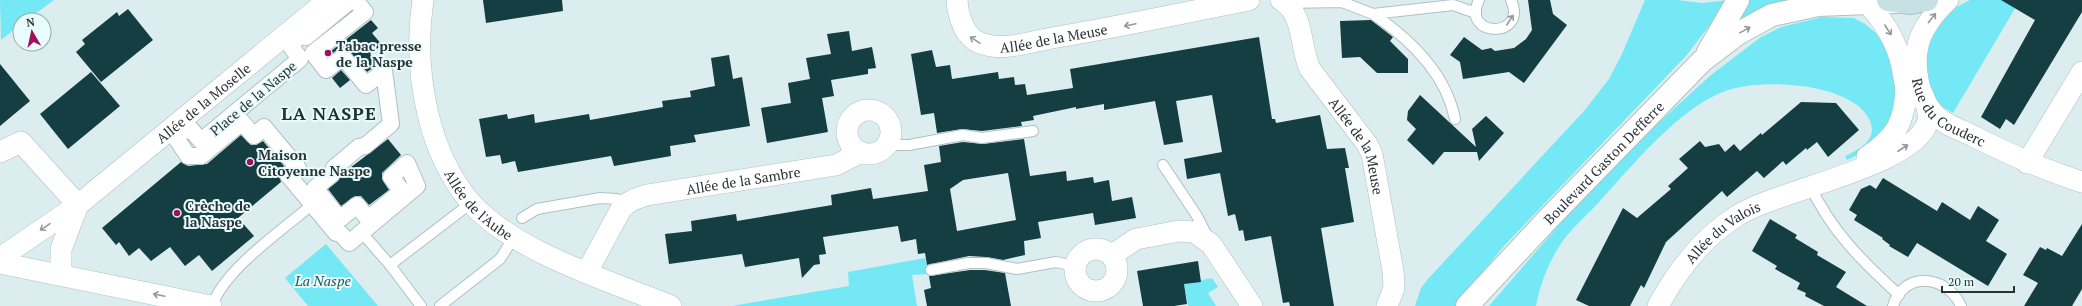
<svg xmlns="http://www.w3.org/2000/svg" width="2082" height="306" viewBox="0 0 2082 306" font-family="'PT Serif',serif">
<rect width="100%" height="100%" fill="#dbedef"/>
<g fill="#75e8f5">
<polygon points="0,0 54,0 27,20 20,20 20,25 1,40"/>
<polygon points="1645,0 1677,0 1702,3 1729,0 1686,56 1504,246 1455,306 1415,306 1421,288 1428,279 1584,111 1609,79 1622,54"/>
<polygon points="1749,0 1829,0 1729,37"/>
<polygon points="1970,0 2020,0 1953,113 1941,106 1931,94 1923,60 1925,42 1949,11"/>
<path d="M1822,17L1854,18L1865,24L1876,33L1884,45L1894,72L1897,99L1889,128L1864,152L1847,160L1845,156C1862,148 1880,138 1868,117C1858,100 1833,92 1814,88C1786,83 1752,82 1725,91C1679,108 1631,167 1599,202C1587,215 1572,228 1562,242C1549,261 1540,284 1536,306H1489L1571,211L1656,125L1711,75L1761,37L1781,27Z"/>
<polygon points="326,244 378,306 308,306 285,278"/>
<polygon points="925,258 929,274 912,275 917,306 732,306 849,286 848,272"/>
<polygon points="1212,278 1218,287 1208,293 1216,306 1188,306 1184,284"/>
</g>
<g fill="#143e42" fill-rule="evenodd">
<polygon points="483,0 562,0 563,11 486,23"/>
<polygon points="1528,0 1550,0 1553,14 1567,25 1524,83 1509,72 1463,79 1460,62 1450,55 1464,37 1482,50 1491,48 1495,51 1514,48 1526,39 1532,30"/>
<polygon points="2001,0 2082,0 2082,12 2014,125 2006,119 2000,129 1981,117 2035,20"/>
<polygon points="128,9 153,40 101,82 76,52 85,44 82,40 117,12 119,16"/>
<polygon points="371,20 378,28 372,33 382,45 370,54 378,64 367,72 346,48 338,49 328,57 326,55"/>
<polygon points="1371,20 1393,37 1390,41 1408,59 1408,73 1377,73 1360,57 1342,58 1340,21"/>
<polygon points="849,31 852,51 872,47 876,68 868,69 868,74 831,80 834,96 822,98 828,132 767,143 761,108 791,103 788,83 810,79 806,58 831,54 827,34"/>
<polygon points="1259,37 1272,119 1275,119 1276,123 1320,115 1327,149 1345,148 1349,168 1345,168 1354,222 1321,228 1334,306 1290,306 1289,302 1283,303 1271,236 1245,241 1243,230 1239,231 1235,214 1228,216 1220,173 1187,179 1184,159 1222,152 1212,95 1176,101 1183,142 1164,145 1155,101 1104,110 1104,104 1076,109 1076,107 1033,116 1034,120 1021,122 1022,126 982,131 962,129 937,133 934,113 921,115 911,54 932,50 936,67 950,65 952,79 998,72 999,79 1014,77 1015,85 1025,84 1027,95 1073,88 1070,69"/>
<polygon points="729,55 733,79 742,77 750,126 694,135 696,142 670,146 671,156 614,166 611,156 518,172 515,161 502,164 500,155 486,157 479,119 507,114 508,119 534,114 535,123 589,114 590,120 663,107 662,101 691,97 690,91 715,86 711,58"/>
<polygon points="0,64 30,101 0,126"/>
<polygon points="341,70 350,80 340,88 332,78"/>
<polygon points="91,72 120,106 68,149 40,114"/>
<polygon points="1420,95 1476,147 1472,129 1486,116 1504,133 1479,161 1477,152 1444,152 1433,165 1407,140 1416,129 1407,120 1408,111"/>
<polygon points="1801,102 1836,103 1859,130 1828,157 1817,142 1807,150 1806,148 1786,165 1783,161 1764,178 1757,171 1727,197 1722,191 1666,242 1644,288 1641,285 1630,306 1589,306 1576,300 1623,208 1637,218 1671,189 1668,186 1688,168 1679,159 1700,141 1705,147 1719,144 1725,152 1734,144 1740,151 1761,133 1762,135"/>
<polygon points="241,135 251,145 256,145 263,141 284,166 279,172 281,182 238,218 254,236 212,271 199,255 185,266 170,247 151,261 139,248 129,256 119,242 116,245 102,228 181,162 188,166 207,164"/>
<polygon points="388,139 401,155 382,173 382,179 389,190 369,205 361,196 356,196 341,206 328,189 338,181 342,174"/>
<path d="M1024,139L1030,176L1066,171L1067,181L1093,177L1094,183L1109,180L1112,201L1132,197L1136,218L1095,225L1093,213L1038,222L1041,238L1024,241L1025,255L1003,260L986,257L969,256L927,265L925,253L918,254L916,239L901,242L898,226L823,237L826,254L819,255L820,264L814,265L802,278L799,258L745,267L742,254L669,264L665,234L692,231L691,221L736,214L737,221L832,205L831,195L871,188L873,199L928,191L924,165L941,162L939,146L963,142L983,144ZM1008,173L1016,220L957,231L950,189L963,180Z"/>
<polygon points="1883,178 1937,211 1942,202 1970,220 1978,206 1999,220 1986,241 2007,254 1988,286 1917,243 1908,257 1889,246 1890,245 1882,239 1883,238 1854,220 1857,215 1849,210 1861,189 1870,185 1876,189"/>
<polygon points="1770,219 1797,235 1795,238 1818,252 1817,255 1846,272 1836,287 1867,306 1824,306 1805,296 1806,293 1797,289 1800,283 1775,269 1777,266 1752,251"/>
<polygon points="2082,224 2082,289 2072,306 2024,306 2038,283 2023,275 2040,247 2046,250 2047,248 2062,256"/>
<polygon points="1198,261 1201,282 1184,284 1187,304 1174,306 1143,306 1137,271"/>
<polygon points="970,270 985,270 1005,273 1011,306 927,306 924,290 931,288 929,276"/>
</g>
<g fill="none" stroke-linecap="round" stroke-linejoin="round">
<defs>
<g id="service">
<path d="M1479,0C1460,38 1529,39 1511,0"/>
<polyline points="1286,3 1342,2 1373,14 1453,5 1476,13"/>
<path d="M1373,14C1410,39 1446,74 1455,119"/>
<polyline points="887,145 909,145 963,135 982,138 1033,131"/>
<polyline points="1163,165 1197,216 1207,236"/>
<path d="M1810,186C1833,233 1861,260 1899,295"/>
<polyline points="522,218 537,209 600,198 617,199 625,204"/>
<polyline points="363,234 390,265"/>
<polyline points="931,270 969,263 986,263 1017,269 1056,262 1075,266"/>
<path d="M212,306C224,270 282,230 313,204"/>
<polyline points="421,306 390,265 471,203"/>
<polyline points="440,306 500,259 514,237"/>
<path d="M1893,306C1904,270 1947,275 1961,306"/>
</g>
<polyline id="pedestrian" points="351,0 306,37 302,34 290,45 300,59 201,141 188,126 176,138 188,156 201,156 242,122 254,136 264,127 298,168 288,175 336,233 340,233 349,243 417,186 407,163 391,177 402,191 368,219 357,205 340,219 315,188 332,174 334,168 359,147 365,146 391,124 384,71 366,85 343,57 326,70 313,53 365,12 355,0"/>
<g id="minor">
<path id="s1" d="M423,0C417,39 419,76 428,114C435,145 450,179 471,203C516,253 610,281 671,306"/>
<path id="s2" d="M957,0C958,17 965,39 983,44C1004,51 1030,42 1052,38C1118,27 1183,13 1249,0"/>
<path id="s3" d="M1281,0C1305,14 1299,46 1310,69L1367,144L1372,154L1393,271L1394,288L1387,306"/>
<path d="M1864,0C1883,19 1896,39 1902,66C1904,77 1905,88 1909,99"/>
<path id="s4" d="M1948,0C1939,8 1931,18 1925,28C1910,52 1915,93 1934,114C1944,125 1960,129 1973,136C2009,154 2044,170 2082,182"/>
<circle cx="869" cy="132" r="22"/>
<polyline points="0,152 21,142 78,205"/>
<path d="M1867,157C1895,138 1905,123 1906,88"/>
<polyline points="2027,163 2082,72"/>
<circle cx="1096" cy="270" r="21"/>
<polyline points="1112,255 1136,239 1179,231 1194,232 1211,244 1252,306"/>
<path id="s5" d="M0,258L78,205L328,0"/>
<polyline points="0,263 211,306"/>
<path id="s6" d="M587,272L621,209C628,201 637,198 647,195L836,165L861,152"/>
<polyline points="61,275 61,249 78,205"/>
<path id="s7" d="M1658,306C1677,271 1703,237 1737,216C1776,190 1917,166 1928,121C1930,112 1925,103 1923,95"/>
</g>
<g id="tertiary">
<polyline points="1708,52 1738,0"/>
<path id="s8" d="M1467,306L1548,219L1702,61L1739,33L1772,15L1818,5L1895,2"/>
</g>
<polyline id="secondary" points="1888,0 1911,3 1927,0"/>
</defs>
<use href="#service" stroke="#afc1c3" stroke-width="12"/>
<use href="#pedestrian" stroke="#afc1c3" stroke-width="18"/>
<use href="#minor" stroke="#afc1c3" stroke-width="22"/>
<use href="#tertiary" stroke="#afc1c3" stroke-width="24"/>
<use href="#secondary" stroke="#afc1c3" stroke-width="24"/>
<use href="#service" stroke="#fff" stroke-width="10"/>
<use href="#pedestrian" stroke="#fff" stroke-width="16"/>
<use href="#minor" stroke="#fff" stroke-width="21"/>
<use href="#tertiary" stroke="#fff" stroke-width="22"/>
<use href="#secondary" stroke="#c5e1e4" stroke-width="22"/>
</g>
<defs><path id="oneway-shaft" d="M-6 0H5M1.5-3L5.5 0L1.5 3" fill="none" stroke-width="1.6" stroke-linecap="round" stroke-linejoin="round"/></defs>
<g stroke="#96999a">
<use href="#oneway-shaft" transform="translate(1932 18) rotate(-52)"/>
<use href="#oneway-shaft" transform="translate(1510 20) rotate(-57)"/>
<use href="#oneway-shaft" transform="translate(1130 25) rotate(168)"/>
<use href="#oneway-shaft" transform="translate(1745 30) rotate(-29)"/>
<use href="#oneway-shaft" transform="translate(1888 30) rotate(57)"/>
<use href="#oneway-shaft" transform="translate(975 40) rotate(-146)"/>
<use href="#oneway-shaft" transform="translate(1903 148) rotate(-33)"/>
<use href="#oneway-shaft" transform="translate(45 227) rotate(146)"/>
<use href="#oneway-shaft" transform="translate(159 295) rotate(-168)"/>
</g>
<g fill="#9e115d" stroke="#e8fbfd" stroke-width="1.5">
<circle cx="328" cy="53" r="4"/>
<circle cx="250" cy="162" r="4"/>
<circle cx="177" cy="213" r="4"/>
</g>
<g text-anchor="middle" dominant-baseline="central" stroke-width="4" stroke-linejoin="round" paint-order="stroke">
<g font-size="14" fill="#2c3334" stroke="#e8fbfd">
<text stroke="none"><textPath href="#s2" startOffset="126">Allée de la Meuse</textPath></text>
<text transform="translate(253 98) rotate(-40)">Place de la Naspe</text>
<text stroke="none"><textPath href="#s5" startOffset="256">Allée de la Moselle</textPath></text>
<text stroke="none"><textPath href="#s4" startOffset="137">Rue du Couderc</textPath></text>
<text stroke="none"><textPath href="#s3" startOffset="169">Allée de la Meuse</textPath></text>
<text stroke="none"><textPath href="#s8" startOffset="198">Boulevard Gaston Defferre</textPath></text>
<text stroke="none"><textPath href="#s6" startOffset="199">Allée de la Sambre</textPath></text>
<text stroke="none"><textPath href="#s1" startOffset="221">Allée de l'Aube</textPath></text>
<text stroke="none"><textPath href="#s7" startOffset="100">Allée du Valois</textPath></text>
</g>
<g font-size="14" font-weight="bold" fill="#2c3334" stroke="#e8fbfd" text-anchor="start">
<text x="336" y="45">Tabac presse<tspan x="336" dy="16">de la Naspe</tspan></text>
<text x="258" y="154">Maison<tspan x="258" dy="16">Citoyenne Naspe</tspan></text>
<text x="185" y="205">Crèche de<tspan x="185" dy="16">la Naspe</tspan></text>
</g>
<g font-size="14" font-style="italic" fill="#1f575d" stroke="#e8fbfd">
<text x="323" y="280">La Naspe</text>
</g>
<g font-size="18" font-weight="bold" letter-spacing="1" fill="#213032" stroke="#e8fbfd">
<text x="329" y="113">LA NASPE</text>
</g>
</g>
<g transform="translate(32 32) rotate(351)"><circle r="19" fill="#e8fbfd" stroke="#9dabad"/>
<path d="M0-3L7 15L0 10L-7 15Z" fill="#9e115d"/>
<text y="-6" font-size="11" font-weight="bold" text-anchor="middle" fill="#2c3334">N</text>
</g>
<path d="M1942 286v6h72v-6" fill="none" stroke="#2c3334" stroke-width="2"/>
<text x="1948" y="286" font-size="12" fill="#2c3334" stroke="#e8fbfd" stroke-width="3" paint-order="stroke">20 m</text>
</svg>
